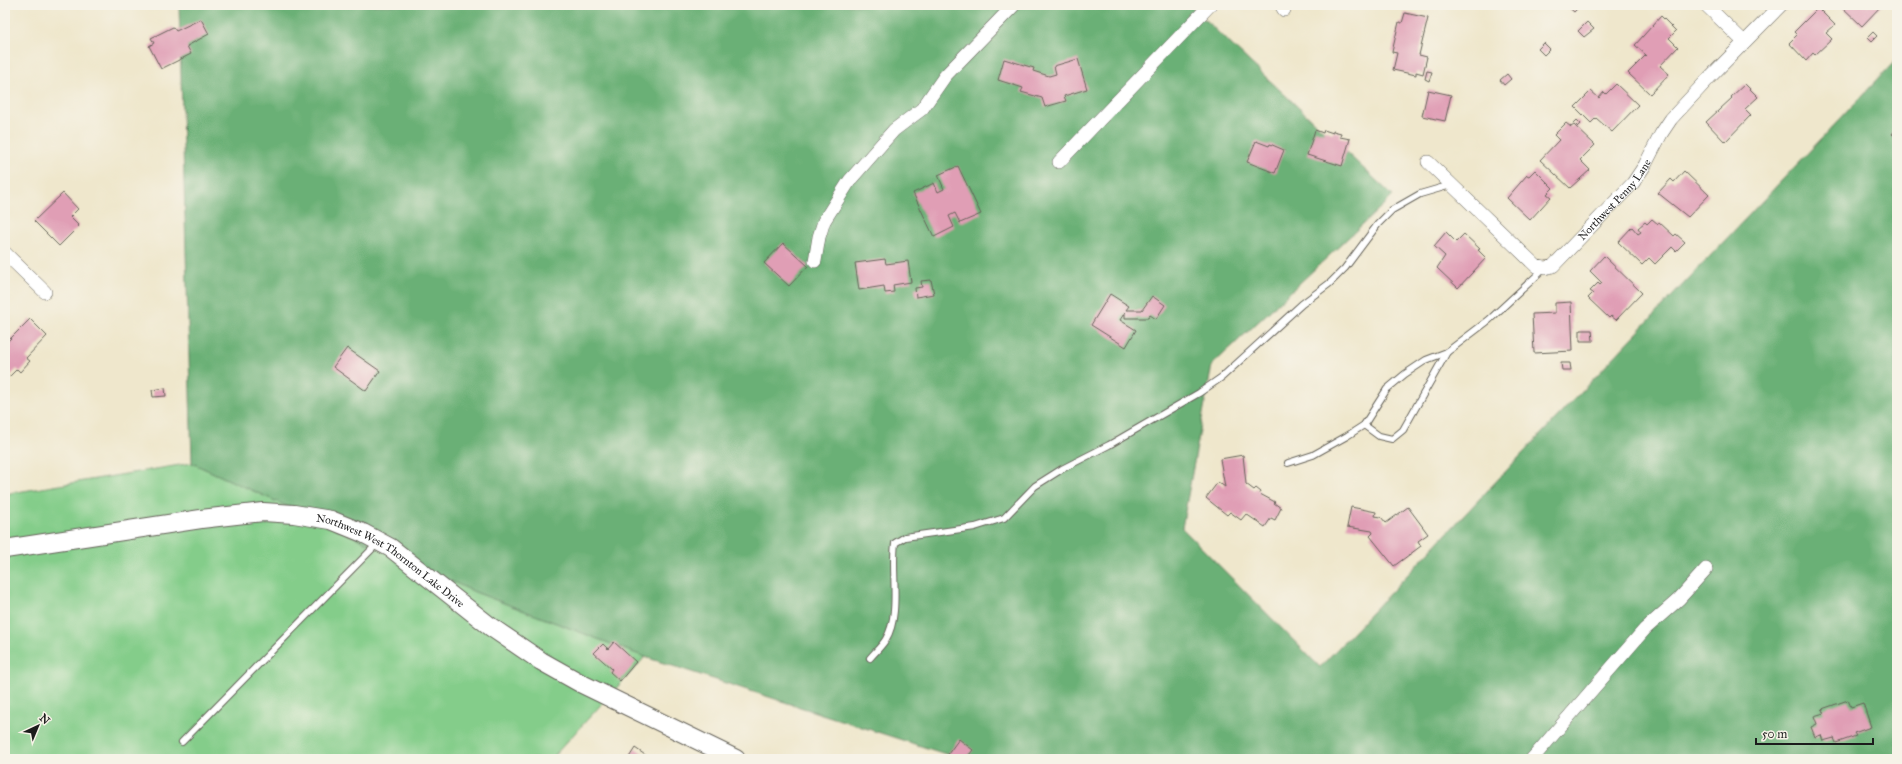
<svg xmlns="http://www.w3.org/2000/svg" width="1902" height="764" viewBox="0 0 1902 764" font-family="'IM FELL Great Primer',serif">
<rect width="100%" height="100%" fill="#f7f3e8"/>
<filter id="ink" filterUnits="userSpaceOnUse"><feTurbulence type="fractalNoise" baseFrequency=".025" numOctaves="2"/><feDisplacementMap in="SourceGraphic" scale="8" xChannelSelector="R" yChannelSelector="G"/><feConvolveMatrix kernelMatrix="1 2 1 2 8 2 1 2 1" color-interpolation-filters="sRGB"/></filter>
<filter id="wash" filterUnits="userSpaceOnUse"><feTurbulence type="fractalNoise" baseFrequency=".012" numOctaves="4" result="noise"/><feDisplacementMap in="SourceGraphic" scale="16" xChannelSelector="R" yChannelSelector="G"/><feGaussianBlur stdDeviation="0.9" result="paint"/><feColorMatrix in="noise" values="0 0 0 0 0 0 0 0 0 0 0 0 0 0 0 0 0 1.4 0 .05"/><feComposite in="paint" operator="in"/></filter>
<g filter="url(#wash)">
<rect width="100%" height="100%" fill="#efe7cc"/>
<polygon fill="#84cd8a" stroke="#507453" points="192,463 475,592 645,657 551,759 5,759 5,494"/>
<polygon fill="#6bb076" stroke="#446649" points="179,5 1189,5 1393,196 1212,365 1182,528 1320,667 1897,59 1897,759 961,759 645,657 475,592 192,463"/>
<g id="blocks">
<g fill="#e09eb5">
<polygon points="1566,5 1581,5 1574,12"/>
<polygon points="1840,5 1882,5 1862,26"/>
<polygon points="1818,8 1835,25 1826,33 1832,39 1815,55 1813,53 1806,61 1789,43 1797,35 1794,32"/>
<polygon points="1405,13 1428,18 1419,55 1427,57 1423,74 1416,72 1416,75 1393,70 1397,53 1392,52 1399,22 1402,23"/>
<polygon points="1661,16 1676,31 1669,38 1678,47 1660,66 1669,74 1650,94 1628,73 1646,55 1635,45"/>
<polygon points="201,19 209,34 187,46 191,54 161,69 149,46 154,43 151,38 173,27 176,31"/>
<polygon points="1587,22 1594,29 1584,37 1578,31"/>
<polygon points="1873,32 1877,36 1872,41 1868,37"/>
<polygon points="1544,43 1550,49 1544,55 1538,49"/>
<polygon points="1004,59 1034,68 1033,71 1049,76 1056,74 1054,66 1078,59 1087,89 1064,96 1066,101 1045,107 1042,98 1021,92 1023,88 998,80"/>
<polygon points="1427,71 1432,72 1429,81 1425,79"/>
<polygon points="1507,74 1511,79 1504,85 1500,80"/>
<polygon points="1616,84 1638,105 1612,132 1596,118 1591,123 1575,107 1591,91 1599,98 1604,92 1606,94"/>
<polygon points="1745,84 1758,97 1745,109 1751,115 1725,142 1706,122 1732,98 1731,97"/>
<polygon points="1428,90 1451,95 1445,121 1422,116"/>
<polygon points="1577,120 1581,124 1578,127 1574,123"/>
<polygon points="1566,123 1571,127 1574,125 1595,145 1580,160 1590,170 1570,188 1540,160 1559,140 1554,135"/>
<polygon points="1897,128 1897,139 1892,134"/>
<polygon points="1315,130 1323,133 1324,130 1333,133 1333,131 1341,133 1340,137 1350,139 1342,166 1307,155"/>
<polygon points="1256,141 1269,146 1270,144 1284,150 1275,173 1247,162"/>
<polygon points="958,166 981,214 960,223 955,213 949,216 954,227 934,237 913,193 934,183 938,192 944,189 938,175"/>
<polygon points="1535,170 1553,188 1547,194 1551,197 1530,220 1507,198 1527,175 1529,176"/>
<polygon points="1684,171 1709,195 1688,217 1658,193 1671,179 1674,182"/>
<polygon points="63,193 78,209 70,217 79,226 59,246 34,221"/>
<polygon points="1652,219 1658,224 1659,222 1674,236 1676,234 1685,242 1676,251 1672,247 1655,264 1649,258 1642,265 1618,242 1632,227 1638,234 1641,232 1638,228 1645,222 1647,224"/>
<polygon points="1446,232 1456,242 1464,234 1480,249 1478,250 1486,258 1458,288 1437,268 1445,256 1434,246"/>
<polygon points="783,243 808,266 789,286 764,263"/>
<polygon points="1604,256 1642,293 1616,320 1611,316 1609,318 1588,298 1593,293 1590,291 1598,283 1600,285 1602,283 1590,271"/>
<polygon points="885,259 886,264 908,261 911,282 893,285 894,292 885,293 884,286 859,290 855,263"/>
<polygon points="931,280 934,294 916,297 915,288 922,287 921,281"/>
<polygon points="1110,294 1129,306 1126,310 1142,310 1152,296 1165,305 1156,319 1150,315 1148,318 1125,318 1125,312 1120,320 1136,330 1126,347 1091,325"/>
<polygon points="1571,302 1573,351 1534,353 1532,314 1555,313 1555,303"/>
<polygon points="30,319 47,336 26,358 30,361 20,372 17,369 9,377 5,373 5,344"/>
<polygon points="1580,330 1592,330 1593,341 1580,341"/>
<polygon points="347,348 380,371 366,391 333,367"/>
<polygon points="1561,363 1570,363 1571,370 1562,370"/>
<polygon points="165,388 166,396 153,397 152,390"/>
<polygon points="1243,455 1246,484 1254,490 1256,488 1261,492 1260,494 1275,502 1274,503 1281,508 1275,520 1271,518 1265,527 1246,514 1241,520 1230,512 1227,515 1206,498 1218,482 1225,487 1220,459"/>
<polygon points="1351,507 1376,512 1375,516 1381,517 1386,523 1408,507 1428,534 1418,541 1421,546 1394,566 1370,536 1373,533 1372,531 1347,527"/>
<polygon points="614,642 636,662 620,681 610,672 612,669 594,653 603,644 608,649"/>
<polygon points="1848,700 1851,707 1863,703 1871,727 1854,733 1856,736 1836,743 1834,738 1823,741 1821,735 1815,737 1811,727 1817,724 1814,716 1824,713 1822,709"/>
<polygon points="959,739 973,750 966,759 955,759 948,754"/>
<polygon points="635,748 651,759 628,759"/>
</g>
</g>
</g>
<g filter="url(#ink)">
<use href="#blocks" fill-opacity="0" stroke="#66635a" stroke-width="1"/>
<g fill="none" stroke-linecap="round" stroke-linejoin="round">
<defs>
<g id="lane">
<polyline points="1364,425 1379,436 1392,439 1403,430 1447,352"/>
<polyline points="1288,463 1313,455 1347,436 1364,425 1387,389 1405,374 1426,360 1447,352 1489,320 1545,268"/>
<path d="M870,658C875,652 882,646 886,639C901,614 891,572 895,543L905,537L975,527L1004,518L1035,486L1062,469L1109,445L1199,393L1222,377L1302,304L1330,283L1345,268L1378,224L1392,210L1420,194L1451,185"/>
<polyline points="182,742 378,543"/>
</g>
<g id="street">
<polyline points="1281,5 1284,10"/>
<polyline points="1706,5 1744,42"/>
<polyline points="1059,162 1210,5"/>
<path id="s1" d="M1428,162L1536,266L1545,268L1553,266L1633,183L1645,165L1661,134L1671,119L1709,78L1781,5"/>
<polyline points="5,253 45,292"/>
<polyline points="815,261 819,237 824,221 850,180 894,130 922,109 945,76 1014,5"/>
<polyline points="1532,759 1645,629 1679,599 1706,569"/>
</g>
<g id="secondary">
<path id="s2" d="M5,549L201,519L263,512L294,514L331,520L363,533L391,548L491,627L541,661L582,684L736,759"/>
</g>
</defs>
<use href="#lane" stroke="#66635a" stroke-width="8"/>
<use href="#street" stroke="#66635a" stroke-width="14"/>
<use href="#secondary" stroke="#66635a" stroke-width="20"/>
<use href="#lane" stroke="#fff" stroke-width="6"/>
<use href="#street" stroke="#fff" stroke-width="13"/>
<use href="#secondary" stroke="#fff" stroke-width="18"/>
</g>
</g>
<g text-anchor="middle" dominant-baseline="central" stroke-width="3" stroke-linejoin="round" paint-order="stroke">
<g font-size="11" fill="#1c1c1c" stroke="#f7f3e8">
<text stroke="none"><textPath href="#s1" startOffset="258">Northwest Penny Lane</textPath></text>
<text stroke="none"><textPath href="#s2" startOffset="401">Northwest West Thornton Lake Drive</textPath></text>
</g>
</g>
<rect width="1902" height="764" fill="none" stroke="#f7f3e8" stroke-width="20"/>
<g transform="translate(38 726) rotate(44)" stroke="#f7f3e8" stroke-width="3" paint-order="stroke">
<path d="M0-3L7 15L0 10L-7 15Z" fill="#1c1c1c"/>
<text y="-6" font-size="11" font-weight="bold" text-anchor="middle" fill="#1c1c1c">N</text>
</g>
<path d="M1756 738v6h117v-6" fill="none" stroke="#1c1c1c" stroke-width="2"/>
<text x="1762" y="738" font-size="12" fill="#1c1c1c" stroke="#f7f3e8" stroke-width="3" paint-order="stroke">50 m</text>
</svg>
